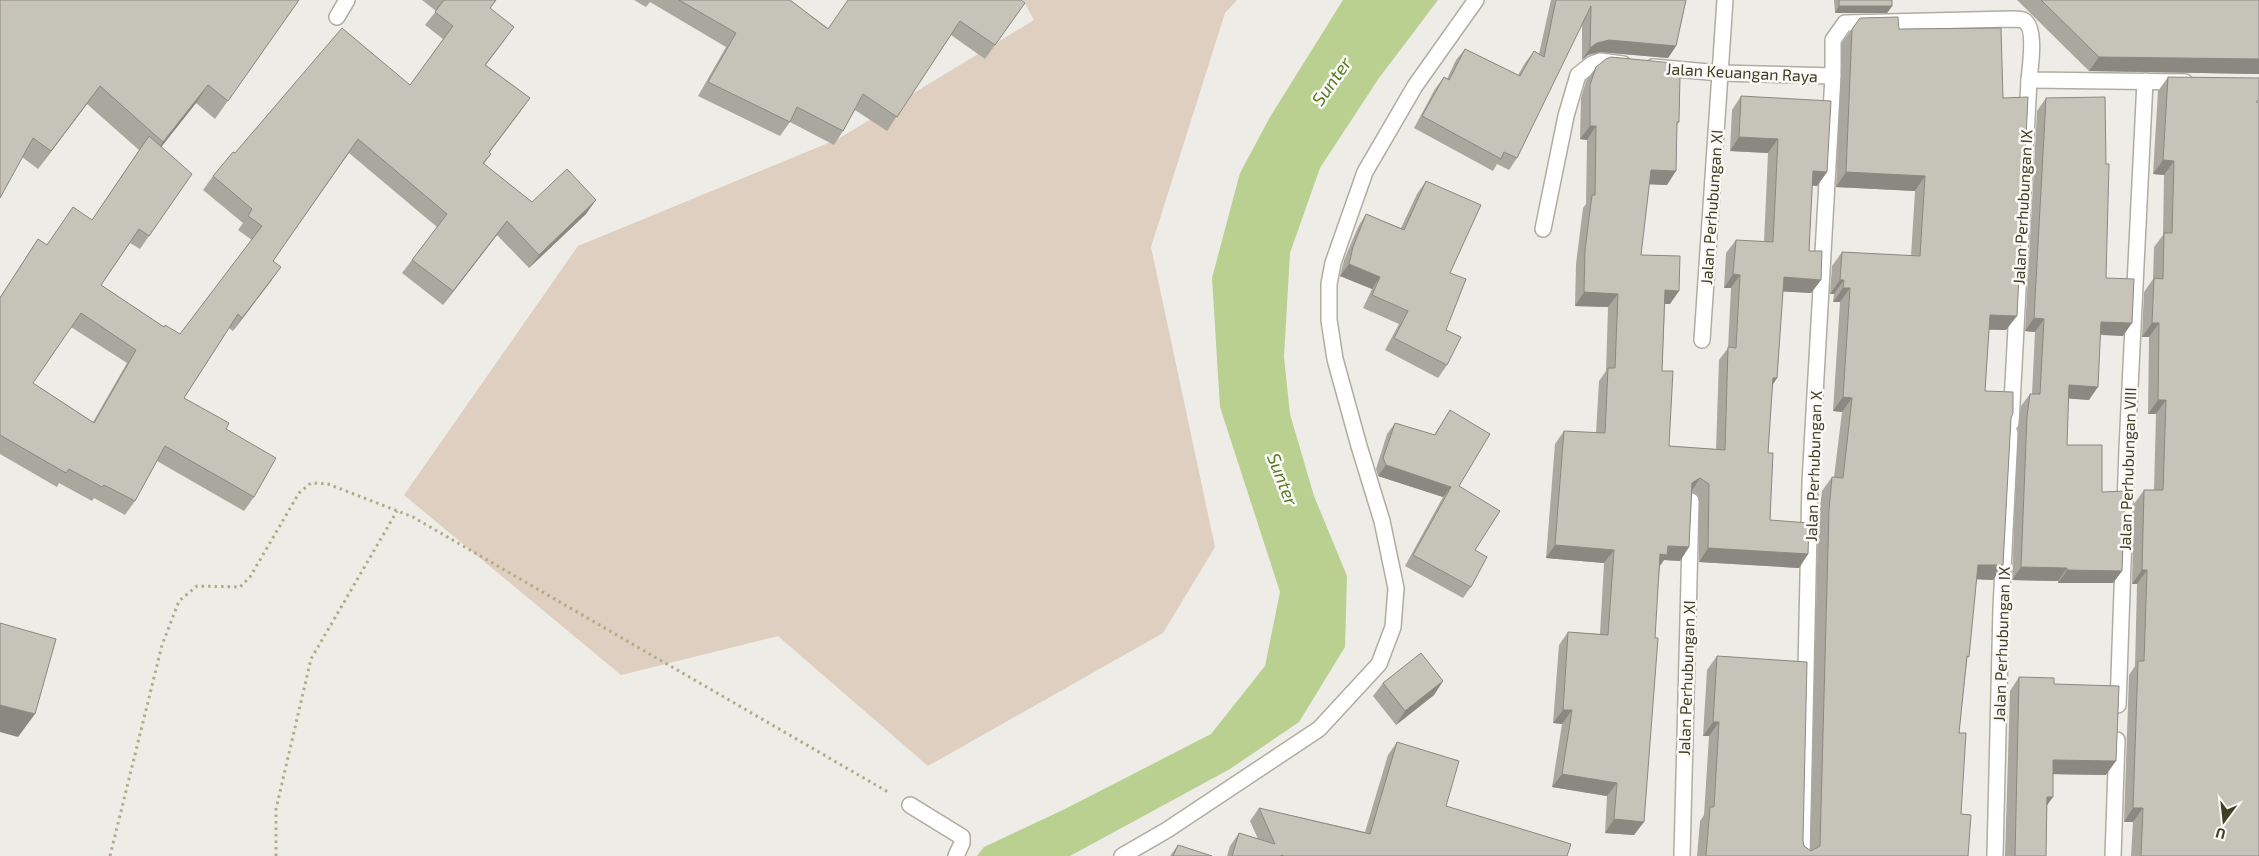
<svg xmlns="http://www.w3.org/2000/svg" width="2259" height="856" viewBox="0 0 2259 856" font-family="'Exo 2',sans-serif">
<rect width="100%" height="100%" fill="#eeece6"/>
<polygon fill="#decfc0" points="1023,0 1237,0 1225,13 1151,247 1215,547 1163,633 928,766 778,636 621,675 404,495 578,246 838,139 1034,20"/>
<polygon fill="#b9d091" points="1343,0 1438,0 1379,78 1320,168 1290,253 1284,357 1290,414 1314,496 1347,576 1345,647 1299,722 1230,769 1070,856 977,856 984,847 1065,809 1211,734 1265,666 1280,592 1220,407 1212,278 1240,173 1270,117"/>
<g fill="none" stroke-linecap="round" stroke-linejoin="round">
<defs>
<g id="street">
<polyline points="337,17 347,0"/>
<path d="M1653,67L1720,73L1833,76V40L1845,23L2011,19C2014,19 2019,19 2023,20C2037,26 2030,68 2029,80L2185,82"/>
<polyline points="1543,229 1566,116 1578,75 1592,64 1600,61 1623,64"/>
<polyline points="1702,340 1725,0"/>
<polyline points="2011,423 2029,80"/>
<polyline points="2118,705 2127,449 2145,81"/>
<polyline points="910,805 962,837 962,843 956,856"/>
<polyline points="1122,856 1167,830 1319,729 1379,664 1393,627 1396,588 1382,521 1359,446 1335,359 1329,320 1329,284 1333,263 1365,172 1415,86 1476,0"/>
<polyline points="1682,856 1691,501"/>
<polyline points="1802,856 1810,483 1833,76"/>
<polyline points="1995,856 2001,608 2010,433"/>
<polyline points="2113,856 2117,740"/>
</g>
</defs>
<use href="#street" stroke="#afada1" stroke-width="18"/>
<g stroke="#b0ac87" stroke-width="3" stroke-dasharray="2.5 4" stroke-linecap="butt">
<polyline points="110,856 162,645 179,601 197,586 240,587 250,577 299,493 311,483 328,484 413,517 888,792"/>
<polyline points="276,856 276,809 311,659 397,511"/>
</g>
<use href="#street" stroke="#fff" stroke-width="15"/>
</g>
<g fill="#aaa89e" fill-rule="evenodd">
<path d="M0,0H299L215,119L196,103L161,147L192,174L140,249L130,243L101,285L164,327L180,334L252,240L238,230L243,223L203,190L213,176L235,153L410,85L443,39L425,25L436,11L422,0H496L490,9L504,41L486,65L530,98L489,153L491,154L484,164L532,202L586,214L529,268L497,235L443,305L402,273L437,227L349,153L273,261L271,281L233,331L229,328L184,398L226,429L254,497L244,511L157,461L135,501L125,515L94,498L92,501L59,483L57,487L0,454V297L38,239L47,245L92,220L139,150L87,104L38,169L22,157ZM71,327L127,363L93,422L33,383Z"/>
<polygon points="634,0 790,0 828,28 1025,3 985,59 951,35 887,131 855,110 843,131 834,145 790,122 780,136 698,96 726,47 650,2 646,7"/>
<polygon points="1551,0 1686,0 1676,46 1668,58 1600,52 1588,55 1582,60 1582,23 1517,158 1509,170 1497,164 1493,171 1414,128 1435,89 1444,77 1447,79 1456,60 1465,49 1518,75 1525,63 1534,51 1539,54"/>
<polygon points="1834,0 1892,0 1892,6 1887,13 1835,13"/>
<polygon points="2017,0 2259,0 2259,74 2089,71"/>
<polygon points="1860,18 1899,29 2006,330 1989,330 1985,391 2011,418 2003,565 1993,580 1976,579 1959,733 1961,814 1968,856 1697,856 1700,821 1704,815 1709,736 1703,736 1707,670 1717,656 1803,841 1804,846 1810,850 1818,525 1822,491 1832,477 1834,477 1842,412 1833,411 1840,302 1833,302 1834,294 1830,294 1832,266 1842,252 1911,256 1915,191 1836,187 1842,43"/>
<polygon points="1596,67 1671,75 1679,122 1677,125 1667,185 1649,184 1641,255 1670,304 1665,304 1662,371 1669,446 1716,449 1719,360 1728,348 1731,288 1724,288 1726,253 1736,240 1764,242 1768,153 1730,151 1732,110 1741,96 1827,172 1817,186 1812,185 1809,251 1821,280 1811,293 1783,291 1777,378 1772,385 1768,453 1770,520 1808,554 1799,568 1699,562 1699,497 1692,492 1689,547 1680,561 1664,560 1660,566 1634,835 1605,833 1607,796 1552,787 1562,724 1553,723 1559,645 1568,632 1600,634 1604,563 1546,558 1555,444 1564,431 1596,433 1599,381 1606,371 1608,307 1575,306 1576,264 1583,208 1586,204 1587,140 1580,139 1581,98 1586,81"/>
<polygon points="2168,77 2259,856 2131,856 2133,822 2124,822 2129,675 2135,666 2137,584 2132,584 2134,504 2144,490 2154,490 2156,414 2148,414 2149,337 2142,337 2144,292 2153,279 2154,247 2163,235 2164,175 2153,174 2158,91"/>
<polygon points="2046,98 2106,278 2123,336 2100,335 2089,400 2068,398 2067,445 2102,492 2122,571 2113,583 2058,583 2058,581 2012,580 2018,429 2021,406 2030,394 2032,394 2035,332 2025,331 2037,111"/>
<polygon points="1426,181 1450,273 1446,330 1447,365 1438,378 1385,350 1399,324 1363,308 1372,289 1340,276 1344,260 1358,227 1366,214 1401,228 1417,194"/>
<polygon points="1450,410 1459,486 1475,550 1471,587 1463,598 1405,566 1443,497 1378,476 1376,469 1387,434 1395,423 1434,435"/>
<polygon points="2019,677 2054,684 2106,775 2053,774 2047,806 2046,856 2005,856 2010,691"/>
<polygon points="1443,681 1434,695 1396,725 1373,696 1383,683"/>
<polygon points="1397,742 1446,806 1567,856 1227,856 1230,846 1239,833 1258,839 1250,821 1259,808 1365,832 1388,755"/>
<polygon points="1178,845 1212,856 1170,856"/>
</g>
<g fill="#8b8881">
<polygon points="1839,6 1892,6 1887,13 1835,13"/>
<polygon points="1609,40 1676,46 1668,58 1600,52 1588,55 1582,60 1590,48 1597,43"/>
<polygon points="2099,57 2259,59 2259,74 2089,71"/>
<polygon points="208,85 196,103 151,160 163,142"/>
<polygon points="100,86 87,104 38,169 51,151"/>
<polygon points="530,98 520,112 479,166 489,152"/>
<polygon points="1590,126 1596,126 1587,140 1580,139"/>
<polygon points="1739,137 1778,139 1768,153 1730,151"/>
<polygon points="2163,160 2174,161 2164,175 2153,174"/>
<polygon points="1651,170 1676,171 1667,185 1641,184"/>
<polygon points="1813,171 1827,172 1817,186 1803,185"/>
<polygon points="1846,172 1925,176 1915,191 1836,187"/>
<polygon points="596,200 586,214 529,268 539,255"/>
<polygon points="507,221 497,235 443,305 453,291"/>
<polygon points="1349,264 1380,277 1372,289 1340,276"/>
<polygon points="281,267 271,281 233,331 242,318"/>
<polygon points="1733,274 1740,275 1731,288 1724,288"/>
<polygon points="1784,277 1821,280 1811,293 1774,291"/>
<polygon points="1840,280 1844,280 1834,294 1830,294"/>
<polygon points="1843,288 1850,288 1840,302 1833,302"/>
<polygon points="1665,290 1679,291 1670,304 1656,304"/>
<polygon points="1584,292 1618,294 1608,307 1575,306"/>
<polygon points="1990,315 2017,316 2006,330 1980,329"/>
<polygon points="2034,318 2044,319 2035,332 2025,331"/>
<polygon points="2101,322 2132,323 2123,336 2092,334"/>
<polygon points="2152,323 2159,323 2149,337 2142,337"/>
<polygon points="1773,378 1777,378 1768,392"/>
<polygon points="2069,385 2098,387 2089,400 2060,398"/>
<polygon points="1843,397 1852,398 1842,412 1833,411"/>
<polygon points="2158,400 2166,400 2156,414 2148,414"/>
<polygon points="1386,465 1451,487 1443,497 1378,476"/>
<polygon points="1700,478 1691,492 1692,483"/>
<polygon points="1555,545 1614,550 1604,563 1546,558"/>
<polygon points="1668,546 1689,547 1680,561 1664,560 1658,568 1660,554"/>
<polygon points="1708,548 1808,554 1799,568 1699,562"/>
<polygon points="1978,565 2003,565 1993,580 1968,579"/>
<polygon points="2021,567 2067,568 2058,581 2012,580"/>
<polygon points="2067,570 2122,571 2113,583 2058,583"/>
<polygon points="2142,570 2147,570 2137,584 2132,584"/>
<polygon points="1443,681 1434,695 1396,725 1405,711"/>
<polygon points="0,705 35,714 18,737 0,732"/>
<polygon points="1563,710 1572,710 1562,724 1553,723"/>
<polygon points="1713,722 1719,722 1709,736 1703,736"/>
<polygon points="2053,760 2116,761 2106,775 2043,774"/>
<polygon points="1562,774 1617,783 1607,796 1552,787"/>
<polygon points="2047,797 2053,797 2043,811"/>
<polygon points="2133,808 2143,808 2133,822 2124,822"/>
<polygon points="1614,819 1644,822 1634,835 1605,833"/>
</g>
<g fill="#c6c3b8" stroke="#8b8881" fill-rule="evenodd">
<polygon points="0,0 299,0 228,101 208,85 163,142 100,86 51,151 33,138 0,198"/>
<path d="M444,0H496L490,8L514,27L485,65L530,98L489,152L491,154L483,163L532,202L567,169L596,200L539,255L507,221L453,291L412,260L447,214L358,139L273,261L281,267L242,318L238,314L184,398L229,423L226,429L276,458L254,497L165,446L135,501L104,485L102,487L69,469L66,473L0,435V298L38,239L47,245L73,207L92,220L149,136L192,174L149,236L139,229L101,285L164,327L165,325L180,334L262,226L248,216L252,209L213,176L233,152L235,153L342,28L410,85L453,26L435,12ZM81,313L136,350L94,423L33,383Z"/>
<polygon points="679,0 790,0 828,29 848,0 1021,0 1025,3 995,45 960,21 897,117 863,94 843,131 797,107 790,122 708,82 736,33"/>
<polygon points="1556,0 1686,0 1676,46 1609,40 1597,43 1590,48 1591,6 1517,158 1504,152 1501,159 1422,116 1444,77 1449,80 1465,49 1520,76 1534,51 1544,57"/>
<rect x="1839" y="0" width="53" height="6"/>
<polygon points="2041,0 2259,0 2259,59 2099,57"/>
<polygon points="1898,17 1899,29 2001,28 2003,98 2028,97 2017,316 1990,315 1985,391 2013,392 2013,413 2011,418 2003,565 1978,565 1969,657 1967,656 1959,733 1966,733 1961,814 1971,815 1968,856 1706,856 1710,807 1714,807 1719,722 1713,722 1717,656 1807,662 1803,841 1804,846 1811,851 1820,846 1829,510 1832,477 1843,478 1852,398 1843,397 1850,288 1843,288 1844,280 1840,280 1842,252 1920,256 1925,176 1846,172 1852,29 1860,18"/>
<polygon points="1611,57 1673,63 1671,75 1680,76 1679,122 1677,122 1676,171 1651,170 1641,255 1680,256 1679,291 1665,290 1662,371 1673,371 1669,446 1725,450 1728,347 1736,348 1740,275 1733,274 1736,240 1773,242 1778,139 1739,137 1741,96 1831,101 1827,172 1813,171 1809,251 1822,251 1821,280 1784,277 1777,378 1773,378 1768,453 1773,453 1770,520 1809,523 1808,554 1708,548 1709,484 1700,478 1692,483 1689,547 1668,546 1667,555 1660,554 1655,638 1658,638 1644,822 1614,819 1617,783 1562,774 1572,710 1563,710 1568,632 1608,635 1614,550 1555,545 1564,431 1605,433 1608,368 1615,368 1618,294 1584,292 1585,250 1592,195 1595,195 1596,126 1590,126 1590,85 1596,67 1606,59"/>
<polygon points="2168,77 2259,78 2259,100 2256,102 2259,102 2259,856 2141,856 2143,808 2133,808 2138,661 2144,661 2147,570 2142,570 2144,490 2163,490 2166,400 2158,400 2159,323 2152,323 2154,278 2163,279 2164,233 2172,233 2174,161 2163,160"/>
<polygon points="2105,97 2106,164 2109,164 2106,278 2134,279 2132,323 2101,322 2098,387 2069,385 2067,445 2102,445 2102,492 2125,491 2122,571 2067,570 2067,568 2021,567 2027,416 2030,394 2040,394 2044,319 2034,318 2046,98"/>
<polygon points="1426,181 1481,205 1450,273 1466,279 1446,330 1461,337 1447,365 1394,338 1408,311 1372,295 1380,277 1349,264 1353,247 1366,214 1404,230"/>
<polygon points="1450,410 1490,434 1459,486 1500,511 1475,550 1487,557 1471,587 1413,555 1451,487 1386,465 1383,458 1395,423 1435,435"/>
<polygon points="0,623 56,639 35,714 0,705"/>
<polygon points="1421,653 1443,681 1405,711 1383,683"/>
<polygon points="2019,677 2054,678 2054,684 2119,686 2116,761 2053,760 2053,797 2047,797 2046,856 2015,856"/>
<polygon points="1397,742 1459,761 1446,806 1571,844 1567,856 1284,856 1281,855 1281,856 1232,856 1239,833 1275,844 1259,808 1370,834"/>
<polygon points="1178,845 1212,856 1173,856"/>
</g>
<g text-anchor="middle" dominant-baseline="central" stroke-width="5" stroke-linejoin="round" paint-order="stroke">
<g font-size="16" fill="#403e25" stroke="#faf9f6">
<text transform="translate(1742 72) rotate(3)">Jalan Keuangan Raya</text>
<text transform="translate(1711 207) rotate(-86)">Jalan Perhubungan XI</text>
<text transform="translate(2022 207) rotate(-87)">Jalan Perhubungan IX</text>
<text transform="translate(1813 466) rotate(-88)">Jalan Perhubungan X</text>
<text transform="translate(2127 469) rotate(-88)">Jalan Perhubungan VIII</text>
<text transform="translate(2001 644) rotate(-88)">Jalan Perhubungan IX</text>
<text transform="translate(1686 678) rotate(-88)">Jalan Perhubungan XI</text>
</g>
<g font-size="18" font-style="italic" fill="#587a21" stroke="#faf9f6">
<text transform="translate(1331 81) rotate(-55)">Sunter</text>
<text transform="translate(1283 479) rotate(69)">Sunter</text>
</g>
</g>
<g transform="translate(2224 821) rotate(195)" stroke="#faf9f6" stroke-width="4" paint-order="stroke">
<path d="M0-4L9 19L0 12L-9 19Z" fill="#403e25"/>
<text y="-8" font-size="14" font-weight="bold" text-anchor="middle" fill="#403e25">U</text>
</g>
</svg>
